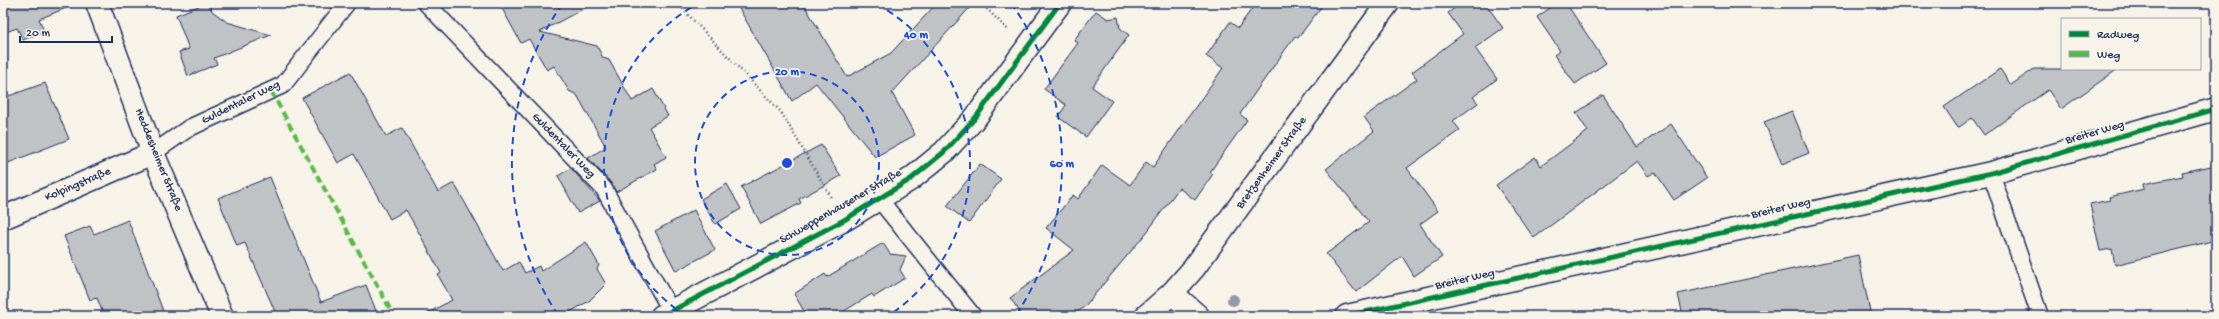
<svg xmlns="http://www.w3.org/2000/svg" width="2219" height="319" viewBox="0 0 2219 319" font-family="'Gochi Hand',sans-serif">
<rect width="100%" height="100%" fill="#f7f3e8"/>
<filter id="ink" filterUnits="userSpaceOnUse"><feTurbulence type="fractalNoise" baseFrequency=".025" numOctaves="2"/><feDisplacementMap in="SourceGraphic" scale="8" xChannelSelector="R" yChannelSelector="G"/><feConvolveMatrix kernelMatrix="1 2 1 2 8 2 1 2 1" color-interpolation-filters="sRGB"/></filter>
<g filter="url(#ink)">
<g fill="#c0c3c5" stroke="#1b2f5e">
<polygon points="3,3 76,3 76,4 39,19 44,31 23,40 17,28 3,33"/>
<polygon points="206,3 209,3 212,11 227,22 271,35 214,58 217,64 188,76 179,52 189,49 176,15"/>
<polygon points="499,3 594,3 540,32 597,46 603,58 609,60 632,101 653,89 668,116 649,127 666,157 654,164 657,169 616,192 611,183 588,158 606,147 577,95 569,91 554,66 547,70 529,39 521,43"/>
<polygon points="736,3 803,3 847,77 891,53 937,3 974,3 892,93 915,135 875,157 816,83 792,101"/>
<polygon points="1256,3 1324,3 1298,38 1295,36 1240,114 1247,120 1210,172 1213,174 1195,200 1179,188 1147,232 1085,306 1073,316 1023,316 1010,298 1074,250 1046,228 1073,195 1078,199 1102,165 1130,185 1146,162 1153,167 1223,68 1206,56 1230,22 1238,28"/>
<polygon points="1461,3 1485,3 1503,28 1475,48 1497,79 1473,97 1478,103 1453,121 1460,130 1407,168 1438,211 1420,224 1442,257 1414,276 1402,256 1356,292 1326,254 1369,222 1326,169 1374,131 1364,117 1417,79 1412,72 1463,34 1448,13"/>
<polygon points="1557,3 1566,3 1606,63 1575,84 1554,55 1560,51 1537,17"/>
<polygon points="1096,11 1108,19 1118,17 1120,28 1129,35 1092,87 1112,101 1086,137 1058,117 1066,105 1044,89 1078,43 1074,40"/>
<polygon points="2000,69 2011,85 2034,69 2118,69 2061,109 2048,90 1984,135 1972,118 1958,128 1944,107"/>
<polygon points="350,72 386,136 402,128 438,192 454,183 503,271 519,262 525,273 539,266 541,271 586,242 599,265 597,269 606,284 589,301 563,316 422,316 452,300 438,275 441,273 418,231 406,210 390,219 354,154 338,163 302,98"/>
<polygon points="45,83 69,139 3,165 3,98"/>
<polygon points="1603,95 1637,147 1671,124 1707,178 1674,200 1655,172 1648,176 1637,161 1534,238 1496,185 1535,157 1541,166 1588,131 1576,113"/>
<polygon points="1792,111 1809,153 1782,164 1764,122"/>
<polygon points="821,145 841,176 799,199 801,203 761,224 741,187"/>
<polygon points="980,164 1001,179 969,223 947,206"/>
<polygon points="2216,165 2216,240 2115,265 2112,249 2100,251 2090,204 2110,200 2109,197 2144,189 2143,184 2183,176 2182,172"/>
<polygon points="571,168 600,201 578,213 558,176"/>
<polygon points="270,177 321,302 366,285 378,316 277,316 245,243 237,246 218,198"/>
<polygon points="727,184 741,209 715,224 701,199"/>
<polygon points="694,210 715,250 676,271 655,231"/>
<polygon points="128,220 165,316 104,316 97,298 90,300 64,236 90,226 94,234"/>
<polygon points="883,243 890,254 906,256 900,270 905,278 874,297 872,294 836,316 807,316 794,294 825,274 827,277"/>
<polygon points="1858,255 1871,316 1683,316 1678,294"/>
</g>
<g fill="none" stroke-linecap="round" stroke-linejoin="round">
<defs>
<g id="service">
<polyline points="426,3 604,189 671,311"/>
<polyline points="153,153 189,128 283,85 347,3"/>
<polyline points="1991,173 2040,316"/>
<polyline points="879,199 973,316"/>
</g>
<g id="minor">
<polyline points="97,3 153,153 222,316"/>
<polyline points="3,218 153,153"/>
<polyline points="1172,293 1198,316"/>
<polyline points="662,316 844,220 911,179 944,152 976,117 1060,3"/>
<polyline points="1146,316 1172,293 1194,268 1388,3"/>
<polyline points="1347,316 1991,173 2216,109"/>
</g>
</defs>
<use href="#service" stroke="#1b2f5e" stroke-width="19"/>
<use href="#minor" stroke="#1b2f5e" stroke-width="25"/>
<g stroke="#1b2f5e" stroke-width="2.5" stroke-dasharray="1 3" stroke-linecap="butt">
<polyline points="677,3 781,112 831,197"/>
<polyline points="981,3 1008,30"/>
</g>
<use href="#service" stroke="#f7f3e8" stroke-width="16"/>
<use href="#minor" stroke="#f7f3e8" stroke-width="22"/>
<polyline stroke="#58b947" stroke-width="4" stroke-dasharray="8 4" stroke-linecap="butt" points="271,91 394,316"/>
<defs>
<g id="cycleway">
<polyline points="662,316 844,220 911,179 944,152 976,117 1060,3"/>
<polyline points="1347,316 1991,173 2216,109"/>
</g>
</defs>
<use href="#cycleway" stroke="#f7f3e8" stroke-width="8"/>
<use href="#cycleway" stroke="#00873e" stroke-width="5"/>
</g>
<circle fill="#9399a9" cx="1233" cy="300" r="6"/>
</g>
<g fill="none" stroke="#1d4ed8" stroke-width="2" stroke-dasharray="7 5">
<circle cx="787" cy="163" r="92"/>
<path d="M686 316A183 183 0 0 1 697 4M877 4A183 183 0 0 1 888 316"/>
<path d="M558 315A275 275 0 0 1 563 3M1011 3A275 275 0 0 1 1016 315"/>
</g>
<g text-anchor="middle" dominant-baseline="central" stroke-width="3.5" stroke-linejoin="round" paint-order="stroke">
<g font-size="12" fill="#1b2f5e" stroke="#f7f3e8">
<text transform="translate(241 103) rotate(-26)">Guldentaler Weg</text>
<text transform="translate(2095 133) rotate(-16)">Breiter Weg</text>
<text transform="translate(563 146) rotate(46)">Guldentaler Weg</text>
<text transform="translate(158 160) rotate(68)">Heddesheimer Straße</text>
<text transform="translate(1272 163) rotate(-54)">Bretzenheimer Straße</text>
<text transform="translate(78 185) rotate(-23)">Kolpingstraße</text>
<text transform="translate(841 207) rotate(-30)">Schweppenhausener Straße</text>
<text transform="translate(1781 209) rotate(-13)">Breiter Weg</text>
<text transform="translate(1465 280) rotate(-13)">Breiter Weg</text>
</g>
</g>
<circle cx="787" cy="163" r="6" fill="#1d4ed8" stroke="#f7f3e8" stroke-width="2"/>
<g font-size="12" text-anchor="middle" font-weight="bold" fill="#1d4ed8" stroke="#f7f3e8" stroke-width="3.5" stroke-linejoin="round" paint-order="stroke">
<text x="916" y="38">40 m</text>
<text x="787" y="75">20 m</text>
<text x="1062" y="167">60 m</text>
</g>
<rect width="2219" height="319" fill="none" stroke="#f7f3e8" stroke-width="16"/>
<rect x="8" y="8" width="2203" height="303" fill="none" stroke="#1b2f5e" stroke-width="1.5" filter="url(#ink)"/>
<rect x="2061" y="18" width="140" height="52" fill="#f7f3e8" stroke="#9fa5b1"/>
<rect x="2069" y="31" width="20" height="6" fill="#00873e" stroke="#9fa5b1"/>
<text x="2097" y="38" font-size="12" fill="#1b2f5e">Radweg</text>
<rect x="2069" y="51" width="20" height="6" fill="#58b947" stroke="#9fa5b1"/>
<text x="2097" y="58" font-size="12" fill="#1b2f5e">Weg</text>
<path d="M20 36v6h92v-6" fill="none" stroke="#1b2f5e" stroke-width="2"/>
<text x="26" y="36" font-size="12" fill="#1b2f5e" stroke="#f7f3e8" stroke-width="3" paint-order="stroke">20 m</text>
</svg>
